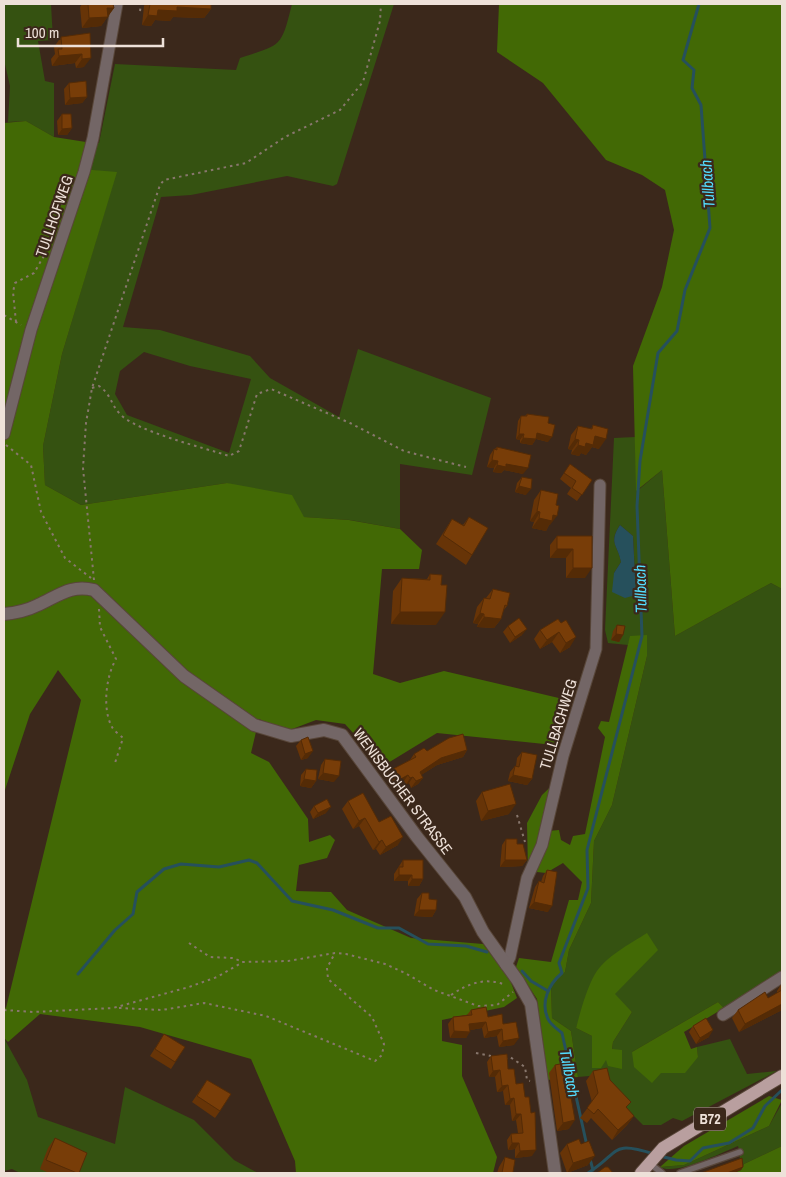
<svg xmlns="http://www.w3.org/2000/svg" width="786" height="1177" viewBox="0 0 786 1177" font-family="'Archivo Narrow',sans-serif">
<rect width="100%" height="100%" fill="#3b281b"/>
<g fill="#355211" fill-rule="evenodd">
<polygon points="4,4 51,4 53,40 38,41 45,81 54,83 54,137 26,121 8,122 10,86 4,60"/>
<path d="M292,4H394L337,184L333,186L287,176L191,195L161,197L123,327L160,330L250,356L270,378L339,417L358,349L491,398L472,475L400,464V529L350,520L303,517L227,483L81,505L45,485L43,446L62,354L116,173L80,169L86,142L99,143L115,64L236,70L240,58C282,44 281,48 292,4ZM144,352L190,366L251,379L229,453L127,415L115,394L120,371Z"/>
<path d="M635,437L637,491L662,470L675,636L771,583L782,589V972L724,1008L718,1002L632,1052L661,1073L698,1057L697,1047L730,1039L747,1074L777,1071L682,1121L673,1118L661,1125H643L605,1087L601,1075L578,1077L571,1031L552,1018L551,986L565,972L569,950L591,903L594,841L612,805L647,656L631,636L628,645L608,643L605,630L614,438ZM620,525L633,536L636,595L614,573L621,562C618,545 608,543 620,525ZM657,950L614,994L632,1012L613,1042L612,1049L606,1059L593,1068L592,1036L576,1028L596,973Z"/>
<polygon points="4,1038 27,1080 38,1117 115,1144 125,1087 194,1120 234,1160 258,1173 20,1173 12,1169 4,1171"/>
<path d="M782,1103V1146L744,1164L741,1170C739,1162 741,1155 738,1146C721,1153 675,1176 660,1167L684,1165L769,1126Z"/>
</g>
<g fill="#426905">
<polygon points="499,4 782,4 782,589 771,583 675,636 662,470 636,491 633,366 662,287 674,230 665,190 642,175 606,160 543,83 497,52"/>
<polygon points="26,121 54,137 86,142 81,169 117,172 62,354 43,446 45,485 81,505 227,483 292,495 304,517 349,520 400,529 422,550 419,569 382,569 373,674 400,683 444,671 563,699 554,745 437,733 383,766 345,724 316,720 287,731 259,719 251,753 269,762 308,819 309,842 330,835 335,840 327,858 299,865 296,891 331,892 347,910 411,938 483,944 510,980 517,998 504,1007 442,1020 442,1041 462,1045 462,1076 497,1157 493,1173 296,1173 295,1161 251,1059 140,1027 40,1014 8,1042 4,1038 4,1007 6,1008 81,700 58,670 30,714 4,793 4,123"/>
<polygon points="647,635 647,656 612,805 594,841 591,903 569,950 565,972 551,986 552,1018 571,1031 578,1077 547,1080 537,999 516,967 519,958 551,962 569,900 578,900 582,882 563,863 546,873 528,871 527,823 542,795 563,775 548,831 559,830 561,840 570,845 573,836 585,834 605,737 598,728 601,721 609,722 630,636"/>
<path d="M647,933L658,950L615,994L632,1012L613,1042L612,1049L622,1050V1069L608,1066L606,1060L601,1068H592V1036L576,1028C581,1010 586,990 595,974C606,956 630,944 647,933Z"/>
<polygon points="718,1002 724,1008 684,1032 691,1049 697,1047 698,1057 685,1073 661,1073 652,1083 634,1067 632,1052"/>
<polygon points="769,1096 782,1100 769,1126 684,1165 660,1167 684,1146"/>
<polygon points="782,1146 782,1173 734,1173 741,1170 744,1164"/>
</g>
<path fill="#26505c" d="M620,525L633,536L636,595L625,598L612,592L614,573L621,562C618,545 608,543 620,525Z"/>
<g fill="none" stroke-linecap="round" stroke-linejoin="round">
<g stroke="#26505c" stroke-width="3">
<polyline points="522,971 531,981 548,991"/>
<polyline points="78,974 115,930 133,914 137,892 164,869 181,864 219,867 249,860 257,863 292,901 333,910 378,928 399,928 428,944 466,946 487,952"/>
<path d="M587,1146L562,1033C557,1029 550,1024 548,1019C540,1002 549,984 562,973L559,963L588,888L587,850L642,636L637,506L640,461L658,353L677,331L685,290L710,228L701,105L692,88L694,70L683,60L699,4"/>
<polyline points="660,1156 676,1160 690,1161 703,1148 729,1143 753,1128 765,1106 782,1090"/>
<polyline points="590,1159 593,1170"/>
<path d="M588,1173C621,1152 610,1140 654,1154"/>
</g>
<defs>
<g id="service">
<polyline points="649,1163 662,1173"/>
<polyline points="680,1173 740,1152"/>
</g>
<g id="minor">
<polyline points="4,434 31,330 84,172 93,138 117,4"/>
<polyline points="506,965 510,957 527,878 542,845 563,756 596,649 600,485"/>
<polyline points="723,1015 782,977"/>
</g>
<path id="tertiary" d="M4,614C15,613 28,610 38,605C58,596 71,584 94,590L184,676L254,725L291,736L324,730L342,735L417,837L465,897L483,932L518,981L531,1004L555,1173"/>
<polyline id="primary" points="641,1173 663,1148 782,1076"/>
</defs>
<use href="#service" stroke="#584639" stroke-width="8"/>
<use href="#minor" stroke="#584639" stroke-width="13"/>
<use href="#tertiary" stroke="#584639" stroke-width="14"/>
<use href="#primary" stroke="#584639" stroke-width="14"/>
<g stroke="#88776d" stroke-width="2" stroke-dasharray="2.5 4" stroke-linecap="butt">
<polyline points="140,11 141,4"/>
<polyline points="62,205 62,195 65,194"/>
<polyline points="4,315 21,325"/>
<polyline points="16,322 13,292 15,283 34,273 45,254"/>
<path d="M92,388L99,386C111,394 111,405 120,414C135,431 205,448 229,456L239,451L257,394L271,389L350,423L404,451L466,467"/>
<polyline points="6,445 31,465 41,512 65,558 91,578"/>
<polyline points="94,580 83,468 86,423 92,388 160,185 164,180 246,163 285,137 340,110 363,82 380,21 381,4"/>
<path d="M99,609L100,627L116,659C106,676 102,709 112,727C114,731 120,735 123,738L115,763"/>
<polyline points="517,815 525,842"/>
<polyline points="189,943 210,957 233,958 243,962"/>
<path d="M451,995C469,983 485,977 506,985"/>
<polyline points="119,1008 162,1010 204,1003 266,1016 375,1061 382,1055 384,1044 372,1017 328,979 327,968 335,953"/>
<polyline points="4,1010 33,1012 113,1008 189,987 217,977 243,962 288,961 335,953 346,954 385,964 405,973 434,990 478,1006 497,1005 513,992"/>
<polyline points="476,1053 491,1056"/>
<polyline points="505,1059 510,1057 525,1067 527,1080 530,1081"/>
</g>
<use href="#service" stroke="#736666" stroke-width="5.5"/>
<use href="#minor" stroke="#736666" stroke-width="11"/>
<use href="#tertiary" stroke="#736666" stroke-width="12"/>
<use href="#primary" stroke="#b99f9f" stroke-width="12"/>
</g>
<g fill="#673407">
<polygon points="82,4 113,4 114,8 101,26 82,28 80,7"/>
<polygon points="145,4 211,4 211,9 204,18 173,17 170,21 155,20 151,26 142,25 144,6"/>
<polygon points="90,33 84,67 76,68 75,63 52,66 51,59 55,54 54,47 61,37"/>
<polygon points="69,83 87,97 82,103 65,105 64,89"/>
<polygon points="62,114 72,128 67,135 58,135 57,121"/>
<polygon points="527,414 548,423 548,442 536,439 532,445 520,443 520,440 516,439 518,421 521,416 525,416"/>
<polygon points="593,425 599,449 592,447 586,455 581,453 579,456 571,454 572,450 568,449 571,435 578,426 591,429"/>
<polygon points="497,447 523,474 504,470 501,473 493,472 494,468 487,467 490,455 494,449 495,449"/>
<polygon points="570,464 592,480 577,501 567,494 571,488 560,479"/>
<polygon points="522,477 526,495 515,492 517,483"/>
<polygon points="541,490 550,525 549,525 546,531 532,528 534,522 530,521 534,500"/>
<polygon points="469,517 472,555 466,565 436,544 452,519 463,525"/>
<polygon points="557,536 592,536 585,578 566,578 566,558 550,558 550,545"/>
<polygon points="430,574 436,625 391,624 393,591 402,578 427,579"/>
<polygon points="493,589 507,606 503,611 501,619 494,628 477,627 478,624 473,623 477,607 484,598 486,598"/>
<polygon points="558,619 570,647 560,653 552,642 540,649 534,639 540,630"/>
<polygon points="617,625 623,635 619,642 611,640 613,631"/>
<polygon points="508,626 522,635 510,643 503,632"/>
<polygon points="301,740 308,758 301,760 296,746"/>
<polygon points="467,750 463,757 437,765 421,775 423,778 418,784 411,788 409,783 406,785 404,781 393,787 387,776 391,770 410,760 414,754 427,751"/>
<polygon points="522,752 532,779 527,785 508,781 510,772 515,766 516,766 517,758"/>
<polygon points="325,759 334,782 318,779 321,765"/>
<polygon points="306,769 316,781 311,788 300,786 301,775"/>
<polygon points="482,792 509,814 481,821 476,801"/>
<polygon points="348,801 379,822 398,845 380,855 376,849 373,850 359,826 353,829 342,809"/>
<polygon points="314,806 326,813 313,819 310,812"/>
<polygon points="506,839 527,860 522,866 500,867 502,845"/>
<polygon points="403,860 423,879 419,886 408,886 408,881 394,881 394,874"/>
<polygon points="547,870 548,912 529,908 535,887 539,881 541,882 543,876"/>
<polygon points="422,893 429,899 436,910 432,917 414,916 417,899"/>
<polygon points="782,983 782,1010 739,1032 732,1018 738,1010 768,998 777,993 777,991"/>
<polygon points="471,1010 503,1024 514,1045 499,1047 497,1036 484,1038 482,1028 470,1030 466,1038 450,1038 448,1024 453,1017 467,1015"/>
<polygon points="693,1026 709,1037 696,1044 689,1032"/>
<polygon points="164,1034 185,1047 171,1069 150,1056"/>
<polygon points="491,1056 508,1069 516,1084 532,1156 515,1158 515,1149 508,1150 507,1140 511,1134 518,1133 516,1120 512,1121 510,1105 505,1105 503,1091 497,1092 495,1077 489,1077 487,1062"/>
<polygon points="555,1065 569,1129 557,1131 549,1073"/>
<polygon points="593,1071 610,1080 627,1108 634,1116 627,1125 612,1140 591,1118 587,1123 580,1118 592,1102 586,1081"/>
<polygon points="207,1080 220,1111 215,1118 192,1102"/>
<polygon points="55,1138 79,1173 49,1173 40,1169 48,1148"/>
<polygon points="567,1144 581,1144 588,1165 567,1173 560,1153"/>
<polygon points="505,1157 513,1172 514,1173 497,1173 499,1167"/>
</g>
<g fill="#542b06">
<polygon points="177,7 211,9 204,18 173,17 170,21 155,20 151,26 142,25 148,15 158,10"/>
<polygon points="107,8 114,8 101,26 82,28 89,18"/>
<polygon points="82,54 75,63 52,66 59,56"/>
<polygon points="91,58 84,67 76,68 82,59"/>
<polygon points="87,97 82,103 65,105 70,98"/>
<polygon points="72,128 67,135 58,135 62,129"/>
<polygon points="537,433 552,437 548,442 533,438"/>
<polygon points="519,434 524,434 520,440 516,439"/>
<polygon points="595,436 606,439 599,449 592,447 586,455 581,453 579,456 571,454 578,445 586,443"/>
<polygon points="523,438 536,439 532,445 520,443"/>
<polygon points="575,439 579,440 572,450 568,449"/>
<polygon points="492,460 498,461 494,468 487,467"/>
<polygon points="506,464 528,468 523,474 504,470 501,473 493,472 497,465"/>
<polygon points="519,486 531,489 526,495 515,492"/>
<polygon points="537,511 540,512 534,522 530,521"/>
<polygon points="553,515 557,516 550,525 549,525 546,531 532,528 539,518"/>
<polygon points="557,549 573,549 566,558 550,558"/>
<polygon points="573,568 592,568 585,578 566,578"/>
<polygon points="400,612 445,612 436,625 391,624"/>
<polygon points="480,613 484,614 478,624 473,623"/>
<polygon points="484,617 501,619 494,628 477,627"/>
<polygon points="527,629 522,635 510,643 515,637"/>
<polygon points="559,632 552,642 540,649 547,640"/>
<polygon points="616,634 623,635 619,642 611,640"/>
<polygon points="576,637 570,647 560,653 566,643"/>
<polygon points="467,750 463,757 437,765 415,779 420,772 441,758"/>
<polygon points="313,751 308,758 301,760 305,754"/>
<polygon points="323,773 339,776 334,782 318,779"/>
<polygon points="408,775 404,781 393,787 397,781"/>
<polygon points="513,775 532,779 527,785 508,781"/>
<polygon points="413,777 409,783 406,785 410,778"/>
<polygon points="423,778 418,784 411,788 416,781"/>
<polygon points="304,779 316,781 311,788 300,786"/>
<polygon points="516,804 509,814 481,821 488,811"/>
<polygon points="331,807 326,813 313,819 318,813"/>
<polygon points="365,818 359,826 353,829 359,821"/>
<polygon points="403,837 398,845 380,855 386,847"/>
<polygon points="382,840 376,849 373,850 379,842"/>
<polygon points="505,860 527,860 522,866 500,867"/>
<polygon points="399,875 412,875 408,881 394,881"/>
<polygon points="412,879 423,879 419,886 408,886"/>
<polygon points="534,902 552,906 548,912 529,908"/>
<polygon points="419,910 436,910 432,917 414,916"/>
<polygon points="782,1004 782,1010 739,1032 745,1024"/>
<polygon points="486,1022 482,1028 465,1031 469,1024"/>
<polygon points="502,1029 497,1036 484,1038 488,1032"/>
<polygon points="713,1030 709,1037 696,1044 700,1038"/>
<polygon points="454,1031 470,1032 466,1038 450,1038"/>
<polygon points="519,1038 514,1045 499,1047 503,1041"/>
<polygon points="500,1070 495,1077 489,1077 493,1071"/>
<polygon points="508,1085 503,1091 497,1092 502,1086"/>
<polygon points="514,1098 510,1105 505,1105 510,1099"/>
<polygon points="516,1114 521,1114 516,1120 512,1121"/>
<polygon points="634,1116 627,1125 612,1140 618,1130"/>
<polygon points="575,1120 569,1129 557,1131 563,1123"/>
<polygon points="512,1143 519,1143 515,1149 508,1150"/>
<polygon points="536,1150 532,1156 515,1158 520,1151"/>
<polygon points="595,1156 588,1165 567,1173 573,1163"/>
<polygon points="743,1167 741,1170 734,1173 727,1173"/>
</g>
<g fill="#783d08" stroke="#542b06">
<polygon points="88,4 113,4 114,8 107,8 108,17 89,18"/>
<polygon points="150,4 211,4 211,9 177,7 177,11 158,10 157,16 148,15"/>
<polygon points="90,33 91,58 82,59 82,54 59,56 58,49 62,49 61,37"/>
<polygon points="86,81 87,97 70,98 69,83"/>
<polygon points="62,114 71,114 72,128 62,129"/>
<polygon points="527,414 549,417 548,423 555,425 552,437 537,433 536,439 523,438 524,434 519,434 521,416 527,416"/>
<polygon points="593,425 608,429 606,439 595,436 593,445 586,443 585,447 578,445 579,440 575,439 578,426 592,429"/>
<polygon points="497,447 531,455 528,468 506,464 506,467 497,465 498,461 492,460 494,449 497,450"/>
<polygon points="570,464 592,480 582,495 572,488 576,481 564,473"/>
<polygon points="522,477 532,479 531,489 519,486"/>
<polygon points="541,490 558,494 556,505 559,506 557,516 553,515 552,521 539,518 540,512 537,511"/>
<polygon points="469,517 488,528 472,555 443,535 452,519 464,526"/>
<polygon points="557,536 592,536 592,568 573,568 573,549 557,549"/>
<polygon points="430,574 442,575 441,585 447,585 445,612 400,612 402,578 430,580"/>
<polygon points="493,589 510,593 507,606 505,605 501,619 484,617 484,614 480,613 484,598 490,599"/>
<polygon points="519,618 527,629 515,637 508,626"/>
<polygon points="558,619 561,623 566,620 576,637 566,643 559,632 547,640 540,630"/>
<polygon points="617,625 625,626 623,635 616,634"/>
<polygon points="463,734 467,750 441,758 420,772 423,778 416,781 413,777 410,778 408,775 397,781 391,770 416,757 414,754 424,748 427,751 449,738"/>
<polygon points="308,737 313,751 305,754 301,740"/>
<polygon points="522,752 537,755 532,779 513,775 515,766 519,767"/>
<polygon points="325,759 341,761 339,776 323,773"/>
<polygon points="306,769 317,770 316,781 304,779"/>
<polygon points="510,784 516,804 488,811 482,792"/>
<polygon points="363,793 379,822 391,816 403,837 386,847 382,840 379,842 365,818 359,821 348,801"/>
<polygon points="327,799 331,807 318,813 314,806"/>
<polygon points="506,839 517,839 517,844 523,844 527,860 505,860"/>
<polygon points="403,860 423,860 423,879 412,879 412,875 399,875 399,867 403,867"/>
<polygon points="547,870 557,872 552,906 534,902 539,881 544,883"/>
<polygon points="422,893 429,893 429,899 437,900 436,910 419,910"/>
<polygon points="782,990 782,1004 745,1024 738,1010 765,992 768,998"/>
<polygon points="486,1007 488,1017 502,1014 503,1024 516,1022 519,1038 503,1041 502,1029 488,1032 486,1022 469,1024 470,1032 454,1031 453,1017 472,1015 471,1010"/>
<polygon points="706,1018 713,1030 700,1038 693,1026"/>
<polygon points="164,1034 185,1047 175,1062 155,1049"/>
<polygon points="507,1054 508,1069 514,1069 516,1084 523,1083 525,1097 529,1097 531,1113 535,1112 536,1150 520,1151 519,1143 512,1143 511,1134 523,1133 521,1114 516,1114 514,1098 510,1099 508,1085 502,1086 500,1070 493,1071 491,1056"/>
<polygon points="565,1063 575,1120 563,1123 555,1065"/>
<polygon points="607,1068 610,1080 631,1102 626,1107 634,1116 618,1130 598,1109 594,1114 587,1108 598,1093 593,1071"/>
<polygon points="207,1080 231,1094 220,1111 197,1096"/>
<polygon points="55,1138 87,1153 79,1173 77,1173 46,1160"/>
<polygon points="579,1139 581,1144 589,1141 595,1156 573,1163 567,1144"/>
<polygon points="505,1157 515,1160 513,1172 514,1173 502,1173"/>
<polygon points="742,1158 743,1167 727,1173 701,1173"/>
<polygon points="605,1167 608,1167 613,1173 597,1173"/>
</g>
<g text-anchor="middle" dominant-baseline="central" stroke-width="4.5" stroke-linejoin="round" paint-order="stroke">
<rect fill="#3b281b" stroke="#b8aaa0" stroke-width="1" x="694" y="1107.5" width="32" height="23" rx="4"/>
<g font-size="14" font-weight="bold" fill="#eee1d9">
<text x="710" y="1119">B72</text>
</g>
<g font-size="15" fill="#eee1d9" stroke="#3b281b">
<text transform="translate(54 216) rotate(-71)">TULLHOFWEG</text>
<text transform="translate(558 724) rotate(-73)">TULLBACHWEG</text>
<text transform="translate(403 791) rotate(53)">WENISBUCHER STRASSE</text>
</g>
<g font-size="16" font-style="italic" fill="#53dcfe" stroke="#3b281b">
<text transform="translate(707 184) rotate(-94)">Tullbach</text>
<text transform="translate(640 589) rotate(-92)">Tullbach</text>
<text transform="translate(570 1073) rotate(79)">Tullbach</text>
</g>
</g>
<rect width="786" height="1177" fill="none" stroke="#eee1d9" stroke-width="10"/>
<path d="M18 38v8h145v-8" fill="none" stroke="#eee1d9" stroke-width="2.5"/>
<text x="25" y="38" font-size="15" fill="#eee1d9" stroke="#3b281b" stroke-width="4" paint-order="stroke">100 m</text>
</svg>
